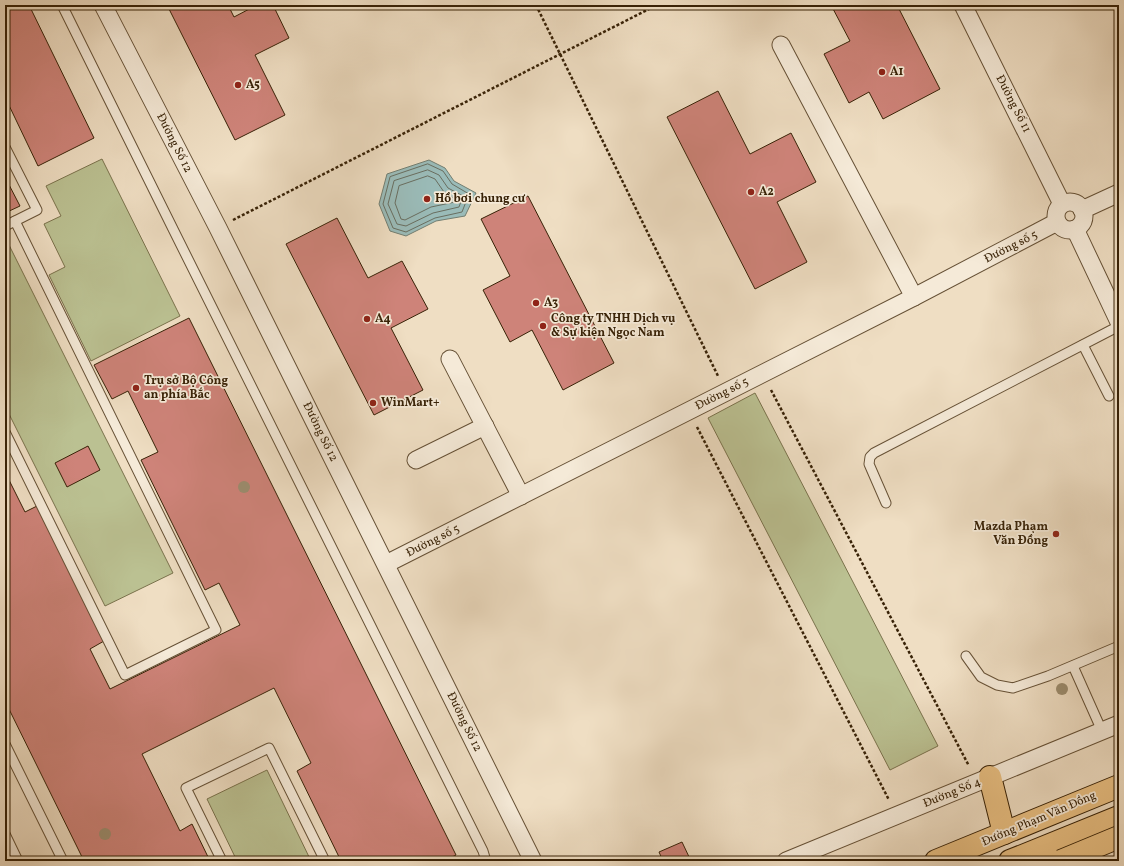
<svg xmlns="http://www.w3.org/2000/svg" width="1124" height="866" viewBox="0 0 1124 866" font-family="Vollkorn,serif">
<rect width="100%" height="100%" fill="#efdec3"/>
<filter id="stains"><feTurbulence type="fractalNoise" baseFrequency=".005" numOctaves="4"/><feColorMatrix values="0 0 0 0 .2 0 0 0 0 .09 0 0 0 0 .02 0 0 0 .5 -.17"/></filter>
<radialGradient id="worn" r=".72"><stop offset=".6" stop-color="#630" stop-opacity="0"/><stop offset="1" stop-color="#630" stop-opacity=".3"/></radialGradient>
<g fill="#bbc192" stroke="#7a724c">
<polygon points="102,159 180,316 91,361 49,275 65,267 44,224 61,216 46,186"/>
<polygon points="5,239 6,239 173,573 105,606 5,406"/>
<polygon points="755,393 938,746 890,770 708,418"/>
<polygon points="267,770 311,861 237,861 207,799"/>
</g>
<polygon fill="#9abbb8" stroke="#737e71" points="429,160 445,168 454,181 476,193 465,216 436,221 406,236 390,231 379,204 387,174"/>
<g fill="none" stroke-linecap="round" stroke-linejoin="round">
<g stroke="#696e60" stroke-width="1">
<polygon points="428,164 443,171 452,184 469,194 462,212 435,218 406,232 393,228 383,204 390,177"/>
<polygon points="428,170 439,175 448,188 463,196 459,207 433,213 406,226 397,224 388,204 394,181"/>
<polygon points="428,176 435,179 444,192 455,199 455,202 431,207 405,220 401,219 395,203 399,186"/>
</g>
</g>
<g fill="#ce8379" stroke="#382207">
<polygon points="5,5 29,5 94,138 38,166 5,97"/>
<polygon points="167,5 228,5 234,17 257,5 273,5 289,38 255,55 285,115 235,140"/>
<polygon points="831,5 897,5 940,89 883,119 869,92 849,103 824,54 850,41"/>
<polygon points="718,91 750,154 791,133 816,182 777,202 807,262 755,289 667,117"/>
<polygon points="5,177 20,206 5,213"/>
<polygon points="528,196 614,363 563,390 532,330 510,342 483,290 510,276 481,219"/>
<polygon points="337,218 368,278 402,261 428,309 391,328 423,390 374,415 286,244"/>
<polygon points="189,318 456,855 444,861 341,861 297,771 311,763 274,688 142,754 180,831 192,824 210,861 84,861 5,701 5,472 25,512 37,506 104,641 90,649 110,689 240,625 219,583 205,590 141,460 158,452 128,391 112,399 94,365"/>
<polygon points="88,446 100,470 67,487 55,463"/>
<polygon points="682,842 691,861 663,861 659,852"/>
</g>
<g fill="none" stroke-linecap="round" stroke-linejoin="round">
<defs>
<g id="service">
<polyline points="62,5 173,229 483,851 486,861"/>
<polyline points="5,147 37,210 5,226"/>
<polyline points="1083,345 1109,396"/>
<polyline points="5,432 125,675 216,630 15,221"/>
<polyline points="886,503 869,464 870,457 874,453 1119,326"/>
<polyline points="966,656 981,677 997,685 1013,688 1048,676 1119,646"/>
<polyline points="1073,666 1102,731"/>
<polyline points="5,744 63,861"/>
<polyline points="5,834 18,861"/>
<polyline points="222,861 186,788 269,748 325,861"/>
</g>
<g id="minor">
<polyline points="103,5 218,228 533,861"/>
<polyline points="963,5 1062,204"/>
<polyline points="781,45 914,297"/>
<circle cx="1070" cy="216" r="14"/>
<polyline points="1082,210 1119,193"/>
<polyline points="1075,229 1119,322"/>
<polyline points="450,359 521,496"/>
<polyline points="416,460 485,426"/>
<polyline points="386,564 914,297 1057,222"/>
<polyline points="786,861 1119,724"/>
</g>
<g id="primary">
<polyline points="990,777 1004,833"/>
<polyline points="936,861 1119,786"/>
</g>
<polyline id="motorway" points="1010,861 1119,817"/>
</defs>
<use href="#service" stroke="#665136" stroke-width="11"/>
<use href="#minor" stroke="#665136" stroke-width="19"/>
<use href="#primary" stroke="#382207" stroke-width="24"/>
<use href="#motorway" stroke="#382207" stroke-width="24"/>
<g stroke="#382207" stroke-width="2.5" stroke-dasharray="3 2" stroke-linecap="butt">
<polyline points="536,5 718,376"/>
<polyline points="233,220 657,5"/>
<polyline points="771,390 969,766"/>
<polyline points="697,427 889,800"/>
</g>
<use href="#service" stroke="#f5ead8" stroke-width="9"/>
<use href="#minor" stroke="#f5ead8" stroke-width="17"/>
<use href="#primary" stroke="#e8bf82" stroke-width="22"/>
<use href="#motorway" stroke="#e8bf82" stroke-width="22"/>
<defs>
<polyline id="motorway-bridge" points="1061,861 1119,837"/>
</defs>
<use href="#motorway-bridge" stroke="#382207" stroke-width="24" stroke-linecap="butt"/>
<use href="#motorway-bridge" stroke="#e8bf82" stroke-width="22"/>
</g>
<g fill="#9c8d6f">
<circle cx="244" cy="487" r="6"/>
<circle cx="1062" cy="689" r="6"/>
<circle cx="105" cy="834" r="6"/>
</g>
<g fill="#8f2418" stroke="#f5ead8" stroke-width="1.5">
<circle cx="882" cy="72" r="4"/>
<circle cx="238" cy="85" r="4"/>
<circle cx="751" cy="192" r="4"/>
<circle cx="427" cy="199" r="4"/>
<circle cx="536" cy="303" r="4"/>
<circle cx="367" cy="319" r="4"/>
<circle cx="543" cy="326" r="4"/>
<circle cx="136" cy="388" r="4"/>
<circle cx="373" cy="403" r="4"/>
<circle cx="1056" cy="534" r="4"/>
</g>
<g text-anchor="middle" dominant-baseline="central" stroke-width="3.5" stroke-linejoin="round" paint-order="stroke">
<g font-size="12" font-weight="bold" fill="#382207" stroke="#f5ead8" text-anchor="start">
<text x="890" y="72">A1</text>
<text x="246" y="85">A5</text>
<text x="759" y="192">A2</text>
<text x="435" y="199">Hồ bơi chung cư</text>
<text x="544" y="303">A3</text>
<text x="375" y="319">A4</text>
<text x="551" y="319">Công ty TNHH Dịch vụ<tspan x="551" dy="14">&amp; Sự kiện Ngọc Nam</tspan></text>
<text x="144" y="381">Trụ sở Bộ Công<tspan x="144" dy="14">an phía Bắc</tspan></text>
<text x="381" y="403">WinMart+</text>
<text x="1048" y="527" text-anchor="end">Mazda Phạm<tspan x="1048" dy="14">Văn Đồng</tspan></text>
</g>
<g font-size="12" fill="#382207" stroke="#f5ead8">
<text transform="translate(1013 104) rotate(63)">Đường Số 11</text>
<text transform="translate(174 143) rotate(63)">Đường Số 12</text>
<text transform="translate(1011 247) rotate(-27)">Đường số 5</text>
<text transform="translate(722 394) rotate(-27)">Đường số 5</text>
<text transform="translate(320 432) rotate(64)">Đường Số 12</text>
<text transform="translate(433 541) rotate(-27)">Đường số 5</text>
<text transform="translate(464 722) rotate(64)">Đường Số 12</text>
<text transform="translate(952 793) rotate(-22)">Đường Số 4</text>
<text transform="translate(1039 819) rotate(-23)">Đường Phạm Văn Đồng</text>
</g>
</g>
<rect width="1124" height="866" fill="none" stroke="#efdec3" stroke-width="20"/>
<rect x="6" y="6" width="1112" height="854" fill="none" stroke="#382207" stroke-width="2"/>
<rect x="10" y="10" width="1104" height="846" fill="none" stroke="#382207"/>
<rect width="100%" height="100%" filter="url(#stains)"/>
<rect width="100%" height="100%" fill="url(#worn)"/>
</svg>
